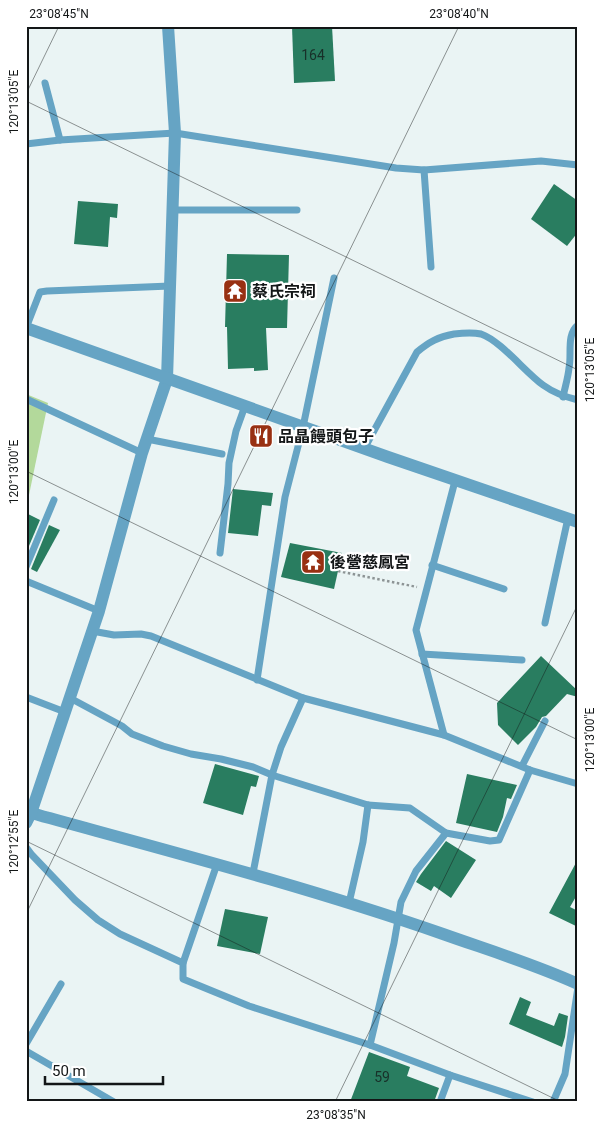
<svg xmlns="http://www.w3.org/2000/svg" width="604" height="1128" viewBox="0 0 604 1128" font-family="Roboto,'Noto Sans TC',sans-serif">
<rect width="100%" height="100%" fill="#eaf4f4"/>
<polygon fill="#b3d99b" points="26,394 48,403 29,495 26,494"/>
<g fill="#297d60">
<polygon points="292,26 332,26 335,81 294,83"/>
<polygon points="554,184 578,201 578,232 567,246 531,219"/>
<polygon points="78,201 118,204 117,218 110,217 108,247 74,244"/>
<polygon points="227,254 289,255 287,328 266,328 268,370 254,371 254,368 228,369 227,327 225,327"/>
<polygon points="233,489 273,493 271,506 262,505 258,536 228,533"/>
<polygon points="26,513 40,520 26,553"/>
<polygon points="49,525 60,530 37,572 31,569"/>
<polygon points="290,543 342,553 334,589 281,577"/>
<polygon points="541,656 578,691 578,697 567,694 546,716 542,717 536,727 518,745 498,725 497,703"/>
<polygon points="215,764 259,776 256,787 251,786 243,815 203,803"/>
<polygon points="467,774 517,785 511,799 507,798 503,817 497,832 456,823"/>
<polygon points="446,841 476,860 451,898 434,886 431,891 416,882 421,874"/>
<polygon points="578,859 578,893 570,907 578,911 578,927 549,913"/>
<polygon points="225,909 268,917 260,954 217,946"/>
<polygon points="520,997 531,1002 526,1015 554,1026 559,1013 568,1016 565,1037 562,1047 509,1024"/>
<polygon points="369,1052 410,1067 407,1076 439,1088 434,1102 350,1102"/>
</g>
<g fill="none" stroke-linecap="round" stroke-linejoin="round">
<polyline stroke="#8d9495" stroke-width="2.5" stroke-dasharray="2.5 2.5" stroke-linecap="butt" points="338,571 417,587"/>
<g stroke="#66a4c4" stroke-width="7">
<polyline points="45,83 60,140"/>
<polyline points="26,144 60,140 175,133 396,168 424,170 541,161 578,165"/>
<polyline points="424,170 431,267"/>
<polyline points="172,210 297,210"/>
<polyline points="26,328 40,292 47,291 170,286"/>
<path d="M563,397C565,387 568,378 569,368C572,355 566,334 578,325"/>
<polyline points="26,399 142,453"/>
<polyline points="147,439 222,454"/>
<path d="M364,449L417,352C429,342 438,337 454,334C462,333 472,332 481,334C501,341 525,372 543,385C554,393 565,397 578,400"/>
<polyline points="220,553 228,484 229,463 236,431 245,406"/>
<polyline points="432,565 504,589"/>
<polyline points="26,567 54,500"/>
<polyline points="26,581 99,611"/>
<polyline points="545,623 568,518"/>
<polyline points="92,631 114,635 141,634 151,636 303,698 444,735 530,770 578,784"/>
<polyline points="422,654 522,660"/>
<polyline points="257,680 285,497 303,427 334,278"/>
<polyline points="26,697 65,712"/>
<polyline points="70,698 122,726 132,734 163,746 191,754 221,759 253,767 272,775 368,805 410,808 446,833 490,841 499,840 530,770"/>
<polyline points="444,735 416,630 455,481"/>
<polyline points="522,766 545,721"/>
<polyline points="26,847 32,855 75,900 98,920 120,934 183,963 183,979 249,1006 370,1045 450,1075 533,1102"/>
<polyline points="253,873 272,775 281,747 303,698"/>
<polyline points="349,903 363,842 368,805"/>
<polyline points="183,963 217,864"/>
<polyline points="26,1044 61,984"/>
<polyline points="370,1045 394,943 401,902 416,871 446,833"/>
<polyline points="26,1051 114,1102"/>
<polyline points="440,1102 450,1075"/>
<polyline points="553,1102 565,1074 578,987"/>
</g>
<g stroke="#66a4c4" stroke-width="12">
<path d="M31,813C169,851 308,887 443,934C488,950 534,964 578,984"/>
<polyline points="26,823 31,813 99,611 142,453 167,379 175,133 168,26"/>
</g>
<polyline stroke="#66a4c4" stroke-width="12" points="26,328 388,457 578,522"/>
</g>
<path fill="none" stroke="#131617" stroke-width="1" stroke-opacity="0.45" d="M26,94L59,26M26,101L578,370M26,471L578,740M26,841L561,1102M26,914L459,26M335,1102L578,604"/>
<defs>
<symbol id="temple-square" viewBox="-11 -11 22 22"><rect x="-9" y="-9" width="18" height="18" rx="4" fill="#983012" stroke="#fff"/><path d="M0-6L5-2H3V0L6.5 2.5H4V6H1.5V3h-3V6H-4V2.5H-6.5L-3 0V-2H-5Z" fill="#fff"/></symbol>
<symbol id="restaurant-square" viewBox="-11 -11 22 22"><rect x="-9" y="-9" width="18" height="18" rx="4" fill="#983012" stroke="#fff"/><path d="M-5-6h1v4h1v-4h1v4h1v-4h1v5L-1.5 .5V6h-2V.5L-5-1ZM5-6V6H3V1.5H1.5Q1.5-4 5-6Z" fill="#fff"/></symbol>
</defs>
<g fill-rule="evenodd">
<use href="#temple-square" x="221" y="277" width="28" height="28"/>
<use href="#restaurant-square" x="247" y="422" width="28" height="28"/>
<use href="#temple-square" x="299" y="548" width="28" height="28"/>
</g>
<g text-anchor="middle" dominant-baseline="central" stroke-width="4.5" stroke-linejoin="round" paint-order="stroke">
<g font-size="14" fill="#183029">
<text x="313" y="55">164</text>
<text x="382" y="1077">59</text>
</g>
<g font-size="16" font-weight="bold" fill="#131617" stroke="#fff" text-anchor="start">
<text x="252" y="291">蔡氏宗祠</text>
<text x="278" y="436">品晶饅頭包子</text>
<text x="330" y="562">後營慈鳳宮</text>
</g>
</g>
<rect width="604" height="1128" fill="none" stroke="#ffffff" stroke-width="55"/>
<path d="M45 1076v8h118v-8" fill="none" stroke="#131617" stroke-width="2.5"/>
<text x="52" y="1076" font-size="15" fill="#131617" stroke="#ffffff" stroke-width="4" paint-order="stroke">50 m</text>
<rect x="28" y="28" width="548" height="1072" fill="none" stroke="#131617" stroke-width="2"/>
<g font-size="12" text-anchor="middle" fill="#131617">
<text x="59" y="18">23°08'45"N</text>
<text x="459" y="18">23°08'40"N</text>
<text transform="translate(14 102) rotate(-90)" y="4">120°13'05"E</text>
<text transform="translate(590 370) rotate(-90)" y="4">120°13'05"E</text>
<text transform="translate(14 472) rotate(-90)" y="4">120°13'00"E</text>
<text transform="translate(590 740) rotate(-90)" y="4">120°13'00"E</text>
<text transform="translate(14 842) rotate(-90)" y="4">120°12'55"E</text>
<text x="336" y="1119">23°08'35"N</text>
</g>
</svg>
